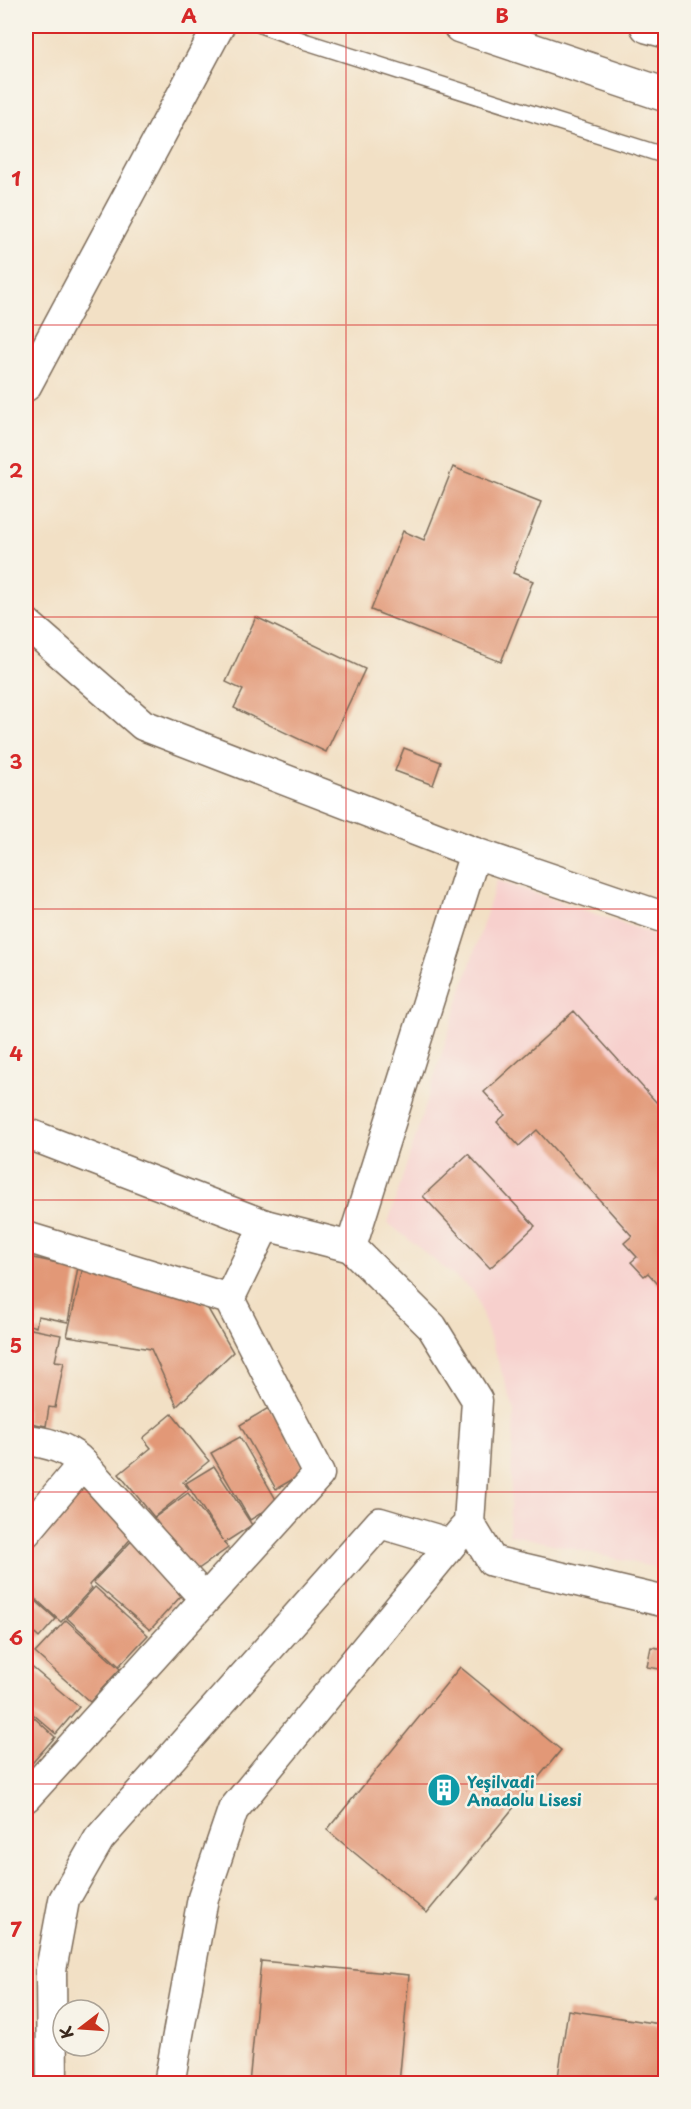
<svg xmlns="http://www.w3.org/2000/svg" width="691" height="2109" viewBox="0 0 691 2109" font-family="'Playpen Sans',sans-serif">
<rect width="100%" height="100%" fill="#f7f3e8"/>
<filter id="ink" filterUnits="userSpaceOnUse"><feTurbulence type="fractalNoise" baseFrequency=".0167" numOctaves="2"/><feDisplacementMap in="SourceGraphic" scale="12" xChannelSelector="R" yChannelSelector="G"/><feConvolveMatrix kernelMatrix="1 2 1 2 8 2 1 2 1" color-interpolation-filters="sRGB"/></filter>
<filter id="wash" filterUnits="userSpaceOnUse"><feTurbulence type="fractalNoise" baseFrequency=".008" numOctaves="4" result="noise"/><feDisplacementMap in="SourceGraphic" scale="24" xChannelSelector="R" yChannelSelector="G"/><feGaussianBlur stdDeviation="1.35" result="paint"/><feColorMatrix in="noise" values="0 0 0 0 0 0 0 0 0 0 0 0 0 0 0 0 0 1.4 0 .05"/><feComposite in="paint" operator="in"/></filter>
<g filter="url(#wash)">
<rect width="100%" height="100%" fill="#f2e0c5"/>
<polygon fill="#f7d0cd" points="497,880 665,938 665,1570 509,1534 514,1409 475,1293 388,1223"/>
<g id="blocks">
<g fill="#e29877">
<polygon points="453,467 541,502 513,573 533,581 501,662 371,610 403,531 424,540"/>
<polygon points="256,617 365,669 326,752 234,708 243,690 226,682"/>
<polygon points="404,748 441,762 433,785 395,771"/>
<polygon points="574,1011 666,1113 666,1293 648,1273 644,1276 631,1262 637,1257 624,1243 632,1236 537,1130 519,1146 497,1122 505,1115 484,1092"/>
<polygon points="468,1154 535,1226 490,1268 423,1196"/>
<polygon points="28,1257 78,1267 68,1322 38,1316 36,1327 26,1324"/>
<polygon points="83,1267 200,1295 233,1352 177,1406 151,1349 67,1336"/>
<polygon points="26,1328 61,1335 55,1361 64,1362 55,1408 49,1407 46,1426 26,1422"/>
<polygon points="270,1407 307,1471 276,1489 240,1425"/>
<polygon points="172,1414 209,1461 183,1482 189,1489 154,1517 119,1474 151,1448 143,1438"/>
<polygon points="240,1437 278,1503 250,1520 211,1453"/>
<polygon points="214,1466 252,1525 224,1543 228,1548 194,1572 154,1518 188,1493 223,1540 186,1483"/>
<polygon points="85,1485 136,1533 89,1585 92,1588 61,1622 26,1590 26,1550"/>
<polygon points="139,1533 181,1596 150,1630 93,1582"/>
<polygon points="95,1587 148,1635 119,1666 67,1618"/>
<polygon points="26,1592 56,1619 39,1638 35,1634 26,1645"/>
<polygon points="66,1620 120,1669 90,1702 35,1653"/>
<polygon points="651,1647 666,1649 666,1670 647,1667"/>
<polygon points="27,1663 79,1707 56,1734 26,1708"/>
<polygon points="460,1667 561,1750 427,1913 327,1830"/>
<polygon points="26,1710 55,1737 26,1770"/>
<polygon points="666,1891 666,1908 657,1901"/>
<polygon points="261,1961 409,1975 399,2084 249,2084"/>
<polygon points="568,2010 666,2025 666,2084 557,2084"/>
</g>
</g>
</g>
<g filter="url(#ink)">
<use href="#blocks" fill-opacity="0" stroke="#7b6a58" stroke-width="1.5"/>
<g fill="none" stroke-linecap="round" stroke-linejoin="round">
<defs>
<polyline id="service" points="263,26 307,42 666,156"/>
<g id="minor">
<polyline points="26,386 219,26"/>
<polyline points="26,623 143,725 475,853 351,1247 432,1327 477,1400 469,1523 492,1561 666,1602"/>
<polyline points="475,853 666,918"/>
<polyline points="26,1133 265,1225 351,1247"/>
<polyline points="26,1237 229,1299 319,1474 26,1797"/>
<polyline points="229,1299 265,1225"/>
<path d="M26,1440C46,1442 69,1448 83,1464"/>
<polyline points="26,1532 83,1464 205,1599"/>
<polyline points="52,2084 51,1970 64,1900 99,1839 380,1523 451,1544"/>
<polyline points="169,2084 203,1898 233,1810 463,1530"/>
</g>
<g id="primary">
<polyline points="460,26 666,95"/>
<polyline points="647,26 666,31"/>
</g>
</defs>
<use href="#service" stroke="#7b6a58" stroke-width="18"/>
<use href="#minor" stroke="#7b6a58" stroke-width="33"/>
<use href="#primary" stroke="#7b6a58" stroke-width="36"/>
<use href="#service" stroke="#fff" stroke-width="15"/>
<use href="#minor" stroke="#fff" stroke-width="30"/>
<use href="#primary" stroke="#fff" stroke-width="33"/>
</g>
</g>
<path fill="none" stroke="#d62828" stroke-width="1.5" stroke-opacity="0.55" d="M346,26V2084M26,325H666M26,617H666M26,909H666M26,1200H666M26,1492H666M26,1784H666"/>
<defs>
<symbol id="building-disc" viewBox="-11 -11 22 22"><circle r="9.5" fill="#0f9aa8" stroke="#f7f3e8"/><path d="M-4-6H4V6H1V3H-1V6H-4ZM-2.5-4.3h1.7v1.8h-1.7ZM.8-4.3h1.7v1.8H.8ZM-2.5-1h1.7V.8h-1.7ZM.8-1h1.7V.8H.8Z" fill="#fff"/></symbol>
</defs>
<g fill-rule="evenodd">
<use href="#building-disc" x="425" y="1771" width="38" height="38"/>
</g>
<g text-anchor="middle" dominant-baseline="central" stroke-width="5" stroke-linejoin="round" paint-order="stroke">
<g font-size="16" font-weight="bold" fill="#0d838f" stroke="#f7f3e8" text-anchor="start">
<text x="467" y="1781">Yeşilvadi<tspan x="467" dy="18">Anadolu Lisesi</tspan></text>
</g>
</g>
<rect width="691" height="2109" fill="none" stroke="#f7f3e8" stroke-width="66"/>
<g transform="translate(81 2028) rotate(253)"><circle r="28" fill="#f7f3e8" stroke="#aca397" stroke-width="1.5"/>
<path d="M0-4.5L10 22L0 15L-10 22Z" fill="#c8321e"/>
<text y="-9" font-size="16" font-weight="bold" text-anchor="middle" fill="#3b2a1e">K</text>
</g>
<rect x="33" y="33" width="625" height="2043" fill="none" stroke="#d62828" stroke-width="2"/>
<g font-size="20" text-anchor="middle" font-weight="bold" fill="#d62828">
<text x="189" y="23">A</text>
<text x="502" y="23">B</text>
<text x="16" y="186">1</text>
<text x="16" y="478">2</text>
<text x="16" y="769">3</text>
<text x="16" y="1061">4</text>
<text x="16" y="1353">5</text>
<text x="16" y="1645">6</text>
<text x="16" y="1937">7</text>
</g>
</svg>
